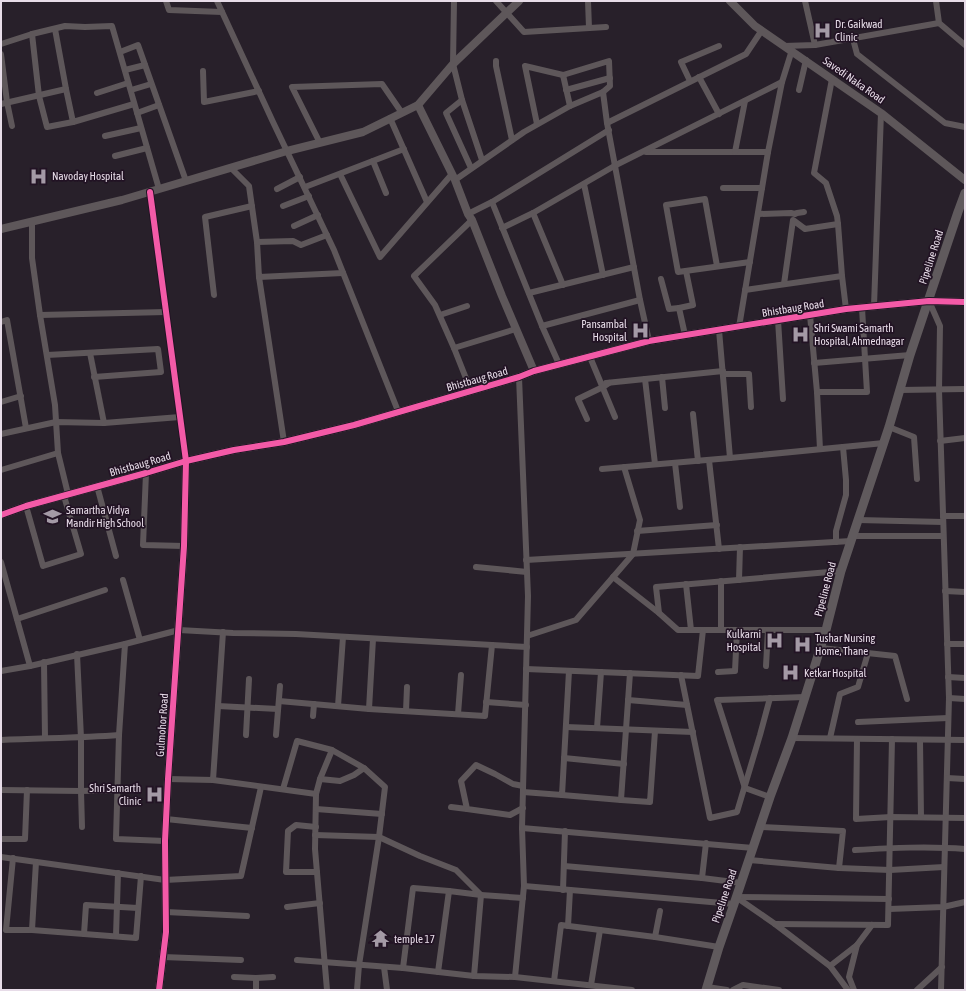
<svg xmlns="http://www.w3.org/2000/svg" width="966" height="991" viewBox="0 0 966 991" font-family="'Asap Condensed',sans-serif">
<rect width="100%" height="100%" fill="#28202a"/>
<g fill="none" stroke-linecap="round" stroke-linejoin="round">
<g stroke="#5e575a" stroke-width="6">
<polyline points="166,1 169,10 222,12"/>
<polyline points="217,1 273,122 334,250 398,411"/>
<polyline points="454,1 453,64 462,100 482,160"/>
<polyline points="496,1 524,32 606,27"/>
<polyline points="588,1 589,28"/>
<polyline points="805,1 815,45"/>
<polyline points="936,1 939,23 965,45"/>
<polyline points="55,29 66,89 73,122 134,104"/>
<polyline points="32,34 39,96 47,127 73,122"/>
<polyline points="853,39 857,54 945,123 965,127"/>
<polyline points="1,44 32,34 65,26 85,27 112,26 159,189"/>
<polyline points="784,46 815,45 939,23"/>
<polyline points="120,52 138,45 186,181"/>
<polyline points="1,54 7,102 12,126"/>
<polyline points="496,61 496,66 512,140"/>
<polyline points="125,70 145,65"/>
<polyline points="203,71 204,102 259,91"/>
<polyline points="563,75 570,106"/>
<polyline points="699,77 719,114"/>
<polyline points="690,81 681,62 719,46"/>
<polyline points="131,90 151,84"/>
<polyline points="566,90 610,78"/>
<polyline points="799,90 806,60"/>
<polyline points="97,93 128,83"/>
<polyline points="462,100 446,113 471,168"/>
<polyline points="1,104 66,89"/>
<polyline points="137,113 159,105"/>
<polyline points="390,118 427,202"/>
<polyline points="607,123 746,54 762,30"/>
<polyline points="537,124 525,66 563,75 609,61 610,86 603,92"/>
<polyline points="105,136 141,128"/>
<polyline points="320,143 292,87 382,84 402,113"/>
<polyline points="646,152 768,152"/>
<polyline points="735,152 745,101"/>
<polyline points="115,156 147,148"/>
<polyline points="373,161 386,193"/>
<polyline points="231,168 249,186 257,242 259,277 343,273"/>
<polyline points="340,174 380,257 452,174"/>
<polyline points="455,180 524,132 570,106 603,92 607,123 640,300 649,341"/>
<polyline points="584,184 603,275"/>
<polyline points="305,187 404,149"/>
<polyline points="723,188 762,188"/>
<polyline points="277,189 300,177"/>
<polyline points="150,192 186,461"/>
<polyline points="492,202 542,326 559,364"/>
<polyline points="283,206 309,196"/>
<polyline points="533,213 563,285"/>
<polyline points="468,214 492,202 609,130"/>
<polyline points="758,214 791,213 795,214 797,213 804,212"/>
<polyline points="32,221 32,258 40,315 55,405 58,453"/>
<polyline points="838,224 842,276 846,309"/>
<polyline points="294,226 318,215"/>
<polyline points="502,228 533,213 616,165 782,82"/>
<polyline points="257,242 293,241 301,245 327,235"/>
<polyline points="717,266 705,199 666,205 678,272 750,262"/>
<polyline points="259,277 284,442"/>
<polyline points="661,279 669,309 679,308"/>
<polyline points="784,284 793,220 805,229 838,224 837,216 826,183 814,173 832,79"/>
<polyline points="745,290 842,276"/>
<polyline points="529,293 634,267"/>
<polyline points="214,295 205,217 252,206"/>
<polyline points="929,301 940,326 939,390 949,698 941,990"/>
<polyline points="874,306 881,113"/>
<polyline points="40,315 166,312"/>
<polyline points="440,315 467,306"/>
<polyline points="810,315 817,392 867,392 862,308"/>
<polyline points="778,320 783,399"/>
<polyline points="1,322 7,320 26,428"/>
<polyline points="542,326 640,300"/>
<polyline points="739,327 768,152 782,82 792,50"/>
<polyline points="719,330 730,458"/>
<polyline points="685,335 679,308 693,305 686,271"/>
<polyline points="454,348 516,329"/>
<polyline points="90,353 104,423"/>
<polyline points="47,355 158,349 161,372 94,377"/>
<polyline points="590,357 615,417"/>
<polyline points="814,363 910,355"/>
<polyline points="723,374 749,374 751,407"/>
<polyline points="662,377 665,408"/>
<polyline points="606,383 645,379"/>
<polyline points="900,390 965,389"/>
<polyline points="471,391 454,348 435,305 414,276 472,220"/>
<polyline points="817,392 820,449"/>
<polyline points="1,402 21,396"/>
<polyline points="693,414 698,461"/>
<polyline points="587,419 578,399 603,387 609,383"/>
<polyline points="889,427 914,437 917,479"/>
<polyline points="1,434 56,422 104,423 180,417"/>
<polyline points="940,441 965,438"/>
<polyline points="709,460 719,549"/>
<polyline points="675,463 680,507"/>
<polyline points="655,464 645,379 723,371"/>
<polyline points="602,469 730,458 884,443"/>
<polyline points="1,470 58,453 68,494"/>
<polyline points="146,473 143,545 184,546"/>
<polyline points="97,486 116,556"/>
<polyline points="26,506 43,566 81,554 64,496"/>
<polyline points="943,516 965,516"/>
<polyline points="858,520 943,522"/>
<polyline points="637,531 717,525"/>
<polyline points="852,536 943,536"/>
<polyline points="836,542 836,531 846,495 846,480 843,447"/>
<polyline points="526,560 851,541"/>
<polyline points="1,562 30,666"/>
<polyline points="476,567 527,572"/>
<polyline points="613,577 659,613"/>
<polyline points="123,580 140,640"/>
<polyline points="739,580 740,547"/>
<polyline points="721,581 721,630"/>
<polyline points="686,584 691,630"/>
<polyline points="945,591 965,592"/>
<polyline points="17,619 105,590"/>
<polyline points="826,630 678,630 659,613 656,587 841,571"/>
<polyline points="527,636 576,620 633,554 640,520 624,467"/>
<polyline points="125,644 119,735 116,839 165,841"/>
<polyline points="947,644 965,644"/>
<polyline points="821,648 895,656 907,699"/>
<polyline points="77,654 81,738 81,791 82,827"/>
<polyline points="44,662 45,738"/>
<polyline points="766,666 768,630"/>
<polyline points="526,669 698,676 703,630"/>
<polyline points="1,671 30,666 125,644 179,630 233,633 296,634 527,647"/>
<polyline points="718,672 735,671 737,630"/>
<polyline points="681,675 710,818 737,812 760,735 770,698"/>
<polyline points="948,677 965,678"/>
<polyline points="949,698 965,699"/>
<polyline points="628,700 687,705"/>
<polyline points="279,701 369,709 373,639"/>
<polyline points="486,702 526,705"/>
<polyline points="218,706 278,709"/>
<polyline points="338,706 343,637"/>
<polyline points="369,709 485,716 492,645"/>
<polyline points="406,711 407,687"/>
<polyline points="458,714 461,675"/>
<polyline points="313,716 314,704"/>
<polyline points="858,722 948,718"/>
<polyline points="566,727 693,732"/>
<polyline points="597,728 601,672"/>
<polyline points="246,735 249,679"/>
<polyline points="276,735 280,686"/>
<polyline points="792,738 965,740"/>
<polyline points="830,738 840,694 858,687 868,653"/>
<polyline points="857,739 856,819 891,817 965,818"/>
<path d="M1,740C41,738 80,738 119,735"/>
<polyline points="920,740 921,817"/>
<polyline points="332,750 320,779 340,781 354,775 364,768 385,787 379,837 359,965 357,990"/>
<polyline points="564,758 624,764"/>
<polyline points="947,778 965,779"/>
<polyline points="168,779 213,780 223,632"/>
<polyline points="320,779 316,794 315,849 327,990"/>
<polyline points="213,780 316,794"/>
<polyline points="283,789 297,741 332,750 364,768"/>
<polyline points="1,790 81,791 117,790"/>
<polyline points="523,792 562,795 569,671"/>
<polyline points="562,795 621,800 630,673"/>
<polyline points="770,797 745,788 717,700 805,697"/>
<polyline points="621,800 650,802 655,731"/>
<polyline points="451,807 467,809"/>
<polyline points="523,808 510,815 467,809 461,781 476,765 495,774 513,784 523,786"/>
<polyline points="316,809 382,814"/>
<polyline points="166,819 252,828"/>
<polyline points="316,827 296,825 288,831 286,872 317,872"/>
<polyline points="760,827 843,831 839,868 890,870 944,867"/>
<polyline points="522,828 753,848"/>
<polyline points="315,835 379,837 420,856 456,870 481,895 449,891 438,972"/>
<polyline points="1,839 25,839 27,790"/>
<path d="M855,850C891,848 928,846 965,849"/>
<polyline points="1,857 165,880 241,876 261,787"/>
<polyline points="13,858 6,930 32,930"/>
<polyline points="749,860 839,868"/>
<polyline points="36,862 32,930 136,938 141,876"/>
<polyline points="564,866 702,878 742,883"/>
<polyline points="702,878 706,843"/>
<polyline points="524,886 734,904"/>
<polyline points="563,890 565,831"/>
<polyline points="736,897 889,899"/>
<polyline points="736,897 775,924 830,966 848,990"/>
<polyline points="287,907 320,903"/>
<polyline points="889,909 943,907 965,902"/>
<polyline points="166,912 247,916"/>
<polyline points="775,924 888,925 892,739"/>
<polyline points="568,926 570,890"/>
<polyline points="84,934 86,905 138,908"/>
<polyline points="116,936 118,873"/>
<polyline points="655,937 660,911"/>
<polyline points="163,957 241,960"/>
<polyline points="297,960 403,968 474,976 515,977 632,990"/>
<polyline points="830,966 857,945"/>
<polyline points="384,967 387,990"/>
<polyline points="403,968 413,888 449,891"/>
<polyline points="474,976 481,895 523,898"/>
<polyline points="234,977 256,978 273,977"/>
<polyline points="515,977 524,886 522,828 528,596 519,377"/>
<polyline points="554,981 561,925 655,937 719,947"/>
<polyline points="591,985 600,930"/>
<polyline points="707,987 727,990"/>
<polyline points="256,990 256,978"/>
<polyline points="733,990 743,985 779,990"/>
<polyline points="854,990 849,977 857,945 872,925"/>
<polyline points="917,990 942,967"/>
</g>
<g stroke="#5e575a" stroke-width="8">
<polyline points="730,1 755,26 881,113 965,180"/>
<polyline points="418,105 455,180 468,214 472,220 502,296 534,371"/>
<polyline points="1,229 122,200 287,151 363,132 418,105 453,64 519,1"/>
<polyline points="1,515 26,506 146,473 186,461 234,450 284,442 354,425 519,377 534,371 649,341 846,309 929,301 965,302"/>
<polyline points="159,990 166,932 165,841 168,779 184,546 186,461"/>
</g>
<polyline stroke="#605a5d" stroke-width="9" points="706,990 719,947 734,904 770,797 792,738 805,697 826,630 841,571 889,427 910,355 958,212 965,193"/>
<defs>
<g id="cycleway">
<polyline points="150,192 186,461 184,546 168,779 165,841 166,932 159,990"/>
<polyline points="1,515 26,506 146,473 186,461 234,450 284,442 354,425 519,377 534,371 649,341 846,309 929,301 965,302"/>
</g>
</defs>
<use href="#cycleway" stroke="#221324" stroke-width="8"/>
<use href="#cycleway" stroke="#f35aa7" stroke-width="6"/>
</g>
<defs>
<symbol id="hospital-bare" viewBox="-9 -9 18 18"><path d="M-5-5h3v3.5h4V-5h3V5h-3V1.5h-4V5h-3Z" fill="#a49aa6" stroke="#221324" stroke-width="2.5" paint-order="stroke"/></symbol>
<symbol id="school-bare" viewBox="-9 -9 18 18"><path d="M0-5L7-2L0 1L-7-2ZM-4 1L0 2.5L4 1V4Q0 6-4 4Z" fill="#a49aa6" stroke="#221324" stroke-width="2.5" paint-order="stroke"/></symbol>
<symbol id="temple-bare" viewBox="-9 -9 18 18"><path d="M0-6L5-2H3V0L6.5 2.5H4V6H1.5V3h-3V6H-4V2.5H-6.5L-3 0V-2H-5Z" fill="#a49aa6" stroke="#221324" stroke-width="2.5" paint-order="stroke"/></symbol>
</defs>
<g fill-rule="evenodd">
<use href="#hospital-bare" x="810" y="18" width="25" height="25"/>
<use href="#hospital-bare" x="26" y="164" width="25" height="25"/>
<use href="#hospital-bare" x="628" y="318" width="25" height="25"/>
<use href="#hospital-bare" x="788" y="322" width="25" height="25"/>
<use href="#school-bare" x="40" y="504" width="25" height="25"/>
<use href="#hospital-bare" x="762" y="628" width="25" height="25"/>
<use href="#hospital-bare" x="790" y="632" width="25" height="25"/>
<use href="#hospital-bare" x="778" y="660" width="25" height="25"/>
<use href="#hospital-bare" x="142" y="782" width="25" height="25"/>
<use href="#temple-bare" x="368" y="926" width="25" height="25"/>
</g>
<g text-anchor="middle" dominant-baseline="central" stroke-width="3.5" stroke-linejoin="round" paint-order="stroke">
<g font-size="11" fill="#e7dce8" stroke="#221324" text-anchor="start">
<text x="835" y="24">Dr. Gaikwad<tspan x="835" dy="13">Clinic</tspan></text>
<text x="52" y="176">Navoday Hospital</text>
<text x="627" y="324" text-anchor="end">Pansambal<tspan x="627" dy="13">Hospital</tspan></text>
<text x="814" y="328">Shri Swami Samarth<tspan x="814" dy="13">Hospital, Ahmednagar</tspan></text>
<text x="66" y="510">Samartha Vidya<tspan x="66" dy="13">Mandir High School</tspan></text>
<text x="761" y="634" text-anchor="end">Kulkarni<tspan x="761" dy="13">Hospital</tspan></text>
<text x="815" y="638">Tushar Nursing<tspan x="815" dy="13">Home, Thane</tspan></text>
<text x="804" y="673">Ketkar Hospital</text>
<text x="141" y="788" text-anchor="end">Shri Samarth<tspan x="141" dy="13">Clinic</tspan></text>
<text x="394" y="939">temple 17</text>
</g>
<g font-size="11" fill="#e7dce8" stroke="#221324">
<text transform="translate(854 80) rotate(35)">Savedi Naka Road</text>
<text transform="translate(931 257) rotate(-72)">Pipeline Road</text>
<text transform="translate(793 308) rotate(-9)">Bhistbaug Road</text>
<text transform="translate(477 379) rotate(-16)">Bhistbaug Road</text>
<text transform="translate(140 464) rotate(-16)">Bhistbaug Road</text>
<text transform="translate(825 589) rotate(-75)">Pipeline Road</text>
<text transform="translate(162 725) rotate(-86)">Gulmohor Road</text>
<text transform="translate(724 896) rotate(-71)">Pipeline Road</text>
</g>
</g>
<rect width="966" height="991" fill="none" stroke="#e7dce8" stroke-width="4"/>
</svg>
